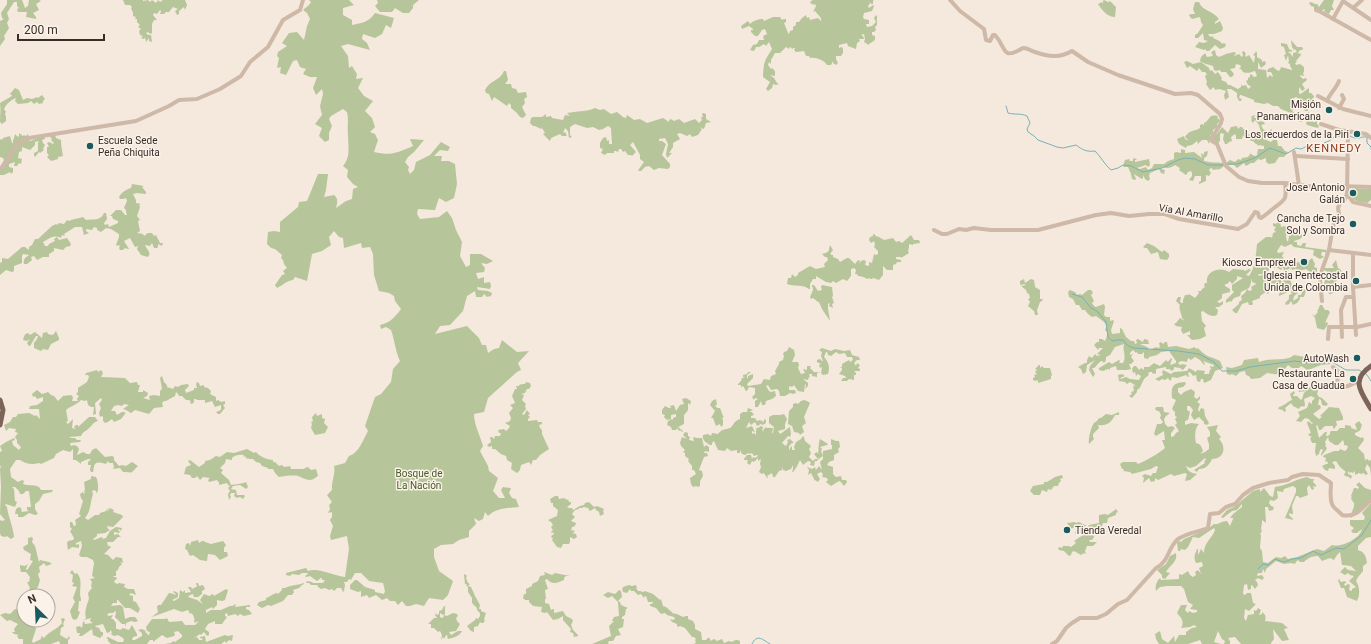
<svg xmlns="http://www.w3.org/2000/svg" width="1371" height="644" viewBox="0 0 1371 644" font-family="Roboto,sans-serif">
<rect width="100%" height="100%" fill="#f4e9dc"/>
<g fill="#b7c59a">
<polygon points="7,0 22,0 25,8 28,6 29,0 39,0 41,1 36,4 39,10 33,13 36,17 36,19 26,17 27,12 18,12 17,9 19,8 17,6 17,2 14,2 7,13 9,19 7,23 9,28 4,36 5,39 0,46 0,21 4,19 2,18 1,13 7,4"/>
<polygon points="123,0 143,0 143,1 148,0 150,2 152,0 156,3 158,0 160,2 163,0 185,0 187,5 185,10 184,7 179,11 179,14 177,15 175,11 178,9 173,7 169,12 166,12 164,14 160,14 161,11 160,10 157,14 154,13 153,15 157,20 154,20 152,24 152,33 150,34 148,32 146,33 148,35 151,35 152,42 149,41 149,38 146,42 145,37 144,39 141,38 143,36 140,35 139,31 141,29 138,27 140,25 137,22 137,19 135,19 136,17 133,16 133,13 131,8 132,7 130,5 125,5"/>
<path d="M309,0H349L354,5L343,8V15L352,20V25C362,23 369,22 375,13L394,18L391,28L386,25L382,34L375,38L363,34L362,39L367,43L370,50L348,44L341,46L348,56L349,68L352,66L357,74L356,79L363,78L358,88L364,96L373,101L365,111L372,118L375,127L370,132L375,134L378,140L374,152C391,156 397,153 413,146L410,139L424,140L414,152L408,157L405,162L409,167L408,170L410,174L414,170L416,162L430,155L441,142L450,147L448,151L440,150L434,156H442L441,161H449L455,164L457,184L454,198L446,202L439,198L435,210L418,209L417,214L420,219L439,217L447,211L452,218L456,230L462,242L460,256L466,267L470,265V254H481L493,261L487,264L481,263L485,268L484,272L476,273L478,279L484,277V283L490,282L491,286L490,289L477,287L478,290L488,291L492,293L491,296L487,297L484,294L482,297H476L475,291L467,296L463,311L450,325L440,326L435,334L467,326L479,338L482,345H486L488,353L494,349L499,348L502,340L517,352L529,351L518,363L521,370L517,372L488,398L484,412L474,414C474,425 480,435 483,446L480,451L488,466L489,471L498,478L493,491L499,498H505L501,490L503,487L511,488L509,493L512,498L516,499L519,507C508,508 496,508 488,516L485,512L483,519L479,521L474,518L476,524L469,531V537L459,540L453,544L441,545L434,549V557L439,571L453,581L448,595L443,600L429,598L424,606L416,604L410,606H406L402,601L398,605L395,601H390L387,598L382,600L376,595L369,598L367,595L361,597V591L358,592L350,589V585L355,580H357L365,587L375,590V592L384,594L385,591L383,583L369,581L361,573H355L351,580L349,579L347,582H344L345,585L344,591L343,592L341,588H337L334,591L332,589L329,590L325,588L321,589L317,586L318,585H311L309,583H306L307,581L312,582L313,583H323L325,580H322V578H321L317,581L310,576L306,577L305,576L308,574L307,573H302L299,575L292,574L290,576L286,575V573L306,568L308,571C317,567 335,576 345,577L349,549L347,536L331,540L330,536L333,526L330,520L332,517V512L328,513L330,509L329,505L332,502L327,495L332,490C331,481 336,474 334,466L345,463L349,456C359,453 363,440 368,431L365,426L375,397L381,394L391,382L393,369L400,361C395,350 395,341 391,330L386,327L381,329L380,325C390,323 395,317 401,309L395,301L394,296L389,293L379,291L374,275L373,254L370,247L362,248L361,243L344,248L343,238L339,237L334,231L329,237L331,245L322,251L312,254L307,281L295,277L293,280C286,281 283,285 277,288L275,285L282,275L285,274L283,271L287,268L284,264L283,260L281,258L282,255L275,249L271,248L267,244L268,232L274,231L280,232V222L298,207L299,202L307,201L318,174H328L326,190L324,197L334,195C339,199 337,203 336,208L346,201L352,199L353,189L358,187L353,184L347,177L348,170L343,166C351,157 348,146 348,135C347,127 349,120 347,112L343,109L331,116L329,119L332,126L329,133V140L325,142L319,136L322,128L315,124L322,115L320,106L323,94L322,89L316,95L313,88L317,77H310L303,74L306,69L300,67L297,60L293,61L286,75L280,73L281,67L277,68L279,58L277,56L278,52L287,46L282,43L289,33L297,32L304,40L307,26L310,19L307,13L303,10L309,5L311,2Z"/>
<polygon points="377,0 419,0 413,5 413,8 409,13 403,13 395,8 392,12 380,12 375,6 378,3"/>
<path d="M813,0H874L873,1V4H871V2L868,6L869,8L873,5L874,6L872,11L864,13L863,17L864,19L869,20V24H866L867,27L872,26L876,22L874,18L876,15L877,16V25L875,27L876,30L874,32H872V35L875,36V40L869,44V45L864,42L865,39L864,34L861,35L863,36L864,39H859L860,41L857,43L856,49L848,46L847,43L839,45V48L842,47L843,49V53L841,56H836V59L838,63L836,65L833,63V61L831,65H827C824,60 816,57 810,58L809,56H806L804,51L796,52L794,50L795,48H793V49L790,47L789,49L786,47L780,53H775L771,60V64L769,62L768,65L771,69L772,68L775,71V76L770,75L774,78L777,83L779,84L776,85L773,84L772,88L768,91L766,89L770,82L763,77C764,61 764,62 772,49L769,42L766,46L764,44L759,47H756L754,51L750,50L753,45L757,44L759,40H764L763,36L767,34L765,29L762,30L758,36H755L751,32V30H753V29L749,26L742,29L741,26L748,21L750,24C752,21 759,19 763,19L764,21L773,17H780L782,20L784,19H786V22L784,23L788,33L789,34L790,31L793,30V27L796,25V22H799L802,18L806,15L807,18L809,17L810,20L818,18L821,21V18L815,11L813,12L816,6L815,4L814,5L810,3L811,1Z"/>
<path d="M1104,0L1108,2L1110,1L1116,7L1115,17C1107,17 1102,10 1098,4L1102,2L1103,4V1Z"/>
<polygon points="1324,0 1334,0 1332,6 1334,10 1331,10 1329,14 1325,12 1324,9 1321,11 1314,9 1314,7 1311,6 1309,3 1311,2 1315,4 1317,4 1319,7"/>
<path d="M1195,2H1199C1202,11 1212,10 1219,19L1215,22V24L1220,21L1223,28L1222,31L1214,34H1208L1210,37L1212,36C1214,40 1221,40 1222,44L1223,43L1226,44L1225,47L1220,49L1215,45L1209,51H1206V49L1204,50L1195,47L1199,42L1204,43L1208,41L1204,40L1203,33L1198,38H1195V35L1198,33L1203,25L1201,22L1200,17L1192,19L1190,17L1189,15L1191,14H1195L1193,9Z"/>
<path d="M1291,40L1297,47H1302L1303,49L1302,50H1300L1298,53L1299,54L1300,53L1301,55L1296,61L1297,62L1295,63L1296,65L1300,64L1304,67V72L1303,73L1304,76L1300,75V76L1303,79L1306,78L1307,80L1302,84L1305,89L1302,91L1299,87V93L1300,94C1303,93 1307,89 1309,88V93H1311L1314,96L1313,100L1315,101L1310,105L1308,104V111H1305L1303,107H1297L1299,99L1296,97L1294,98L1293,106L1294,109L1292,111L1300,117L1302,114L1307,116V113L1309,112L1313,122H1315V120L1317,122V124L1319,126L1318,128L1307,125L1306,123L1308,120H1305L1301,122L1296,120L1294,121L1293,114L1281,109L1278,106H1273L1268,103L1264,104L1254,102V100L1241,95H1240L1239,98L1242,99L1241,101H1239L1237,97V93L1231,89H1227L1229,97L1225,100L1224,95L1226,91L1219,89L1215,90L1214,87L1210,90L1206,84L1207,82L1205,76L1207,74L1205,72H1202L1199,68L1197,71L1190,66L1187,68L1184,62L1187,61L1193,64L1201,62L1209,68L1210,71L1212,70L1215,74L1218,72L1222,78L1221,80L1226,82L1228,85H1230L1238,89L1241,87V84L1242,86L1246,85L1248,89L1251,87L1249,85H1248L1246,81L1248,80V78L1250,77V75L1251,74L1254,77L1257,76L1255,71C1251,72 1248,74 1243,72L1241,69H1239L1241,67L1240,65L1236,64L1235,68L1230,69L1234,74L1232,77H1230L1226,72H1221L1220,70L1216,71L1214,70L1213,66C1209,65 1203,63 1200,61L1201,57L1205,53L1207,57L1213,56L1211,52L1215,50L1216,55L1219,57L1226,54L1234,52L1236,53L1234,56L1239,54L1242,57L1243,55L1242,52L1244,51L1246,54L1245,55L1246,57L1249,55L1254,63L1255,56L1253,55L1255,53L1256,51L1257,53V57L1262,60V62L1265,61L1266,64L1261,68L1258,62V69L1266,70L1267,78L1270,75L1272,77L1273,76L1271,72H1267L1268,69L1273,67L1278,71L1280,70L1281,67L1292,70V69L1290,66V64L1288,63L1289,61L1288,55L1286,61L1284,55L1286,54L1284,47L1281,46V43L1287,44L1289,49L1293,51L1289,52L1288,53H1290L1293,57V53L1297,52L1295,49L1294,50L1292,47Z"/>
<path d="M504,71H506L508,80L505,84H511L512,88L516,89L518,93L526,92L527,97L524,99L525,103L522,107L526,115L523,118L520,117L517,113L511,108V105L509,103L507,106L494,97L492,101L489,94L486,93L485,90C490,80 500,81 504,71Z"/>
<path d="M15,88L19,90L23,100L27,98L32,99L37,97L38,98L42,95L45,99L43,101V103L39,104L37,102L34,104L31,101L28,103L18,104L15,101L16,98C11,100 6,104 4,109L6,112L5,114L6,117V121L2,124L0,122C0,115 1,110 0,103L12,96L11,94L9,95Z"/>
<path d="M595,108L600,110L604,109L611,114L617,112L623,117L626,118L627,115L634,120L640,119L647,123L663,118L669,122V120L671,119L674,121L679,119L684,123L695,119L699,123L702,120L701,117H703L702,114L703,113L706,114V119L711,122L706,123L704,129L699,127L702,129L698,135L692,137L690,134L687,136L680,133L677,134L680,139L673,143V147L669,153H672L667,158L666,154L668,144L665,138L659,139V141H662L666,144L662,155L670,164V167L668,169L659,168L654,170L649,166L645,167L641,171H638L639,169L644,162L640,159V155L633,142L630,145L636,152L632,156L631,155H628L625,151L623,152L621,149H619L618,152L616,151H614V153H607L605,155L601,153L603,149L600,148V143L603,138L606,137L607,141L609,140V144H612L611,128L608,126L603,129L599,130L593,127L587,128L575,124L570,127V135L572,137L569,138L568,131L565,128L563,133L565,132L567,136H562L560,134L551,138L550,141L543,134L545,133L542,128L541,129L535,126H533L530,123L531,118L533,117H542L546,114V117L551,116L552,118L563,120L565,115L570,116L567,113C576,111 587,112 595,108Z"/>
<path d="M1260,111L1261,114L1258,119L1259,121L1264,122L1265,124L1261,125L1263,129L1269,132L1270,130L1272,129L1271,134L1276,136L1271,139L1266,138V140L1271,142L1273,140H1277L1278,146H1281L1285,151L1288,152L1284,157H1279L1275,163L1269,164L1266,162V158L1261,160L1258,159L1254,163H1251L1246,166L1244,163L1237,168L1234,165H1227L1226,163L1230,160L1235,162L1238,159L1241,160L1242,158L1248,157L1251,153L1252,155L1256,156L1257,155L1258,149H1264V146L1259,145L1258,146L1257,144H1256L1253,141H1251L1248,138V136L1245,138L1243,135L1242,139H1236V136L1235,134L1231,137L1232,141L1229,142L1227,144H1225L1223,139L1224,134L1221,133L1220,134V141L1218,143L1210,140L1209,144L1207,140H1202L1198,144L1197,141L1192,145L1187,146L1186,148L1179,144L1177,139L1184,136L1185,139L1189,141L1185,137C1190,129 1194,132 1200,128V125L1202,124L1204,125V123C1212,119 1207,114 1218,116L1217,119L1218,118L1220,121L1217,124V127L1213,130V134L1210,136L1212,137L1217,134L1222,127L1228,133L1231,127L1237,126L1238,129L1240,127H1242L1243,129H1245L1247,134H1252L1253,132L1254,135H1258L1257,134L1261,132L1259,125L1255,120L1253,123L1251,120L1252,119L1251,117L1252,116L1255,115L1254,118H1256L1257,114Z"/>
<polygon points="19,133 23,136 24,135 26,136 28,134 30,141 44,136 45,139 42,140 43,143 45,145 43,149 44,150 40,153 39,152 35,157 34,155 34,153 38,151 38,143 39,141 35,142 35,145 30,150 22,147 22,151 19,152 18,158 22,159 21,164 19,163 17,166 14,166 15,162 9,164 9,167 13,168 13,172 11,174 10,172 4,175 0,175 0,167 4,160 3,158 0,157 0,139 2,140 3,138 10,136 12,143 13,143 13,141 15,134 18,137 19,136"/>
<path d="M51,135H55L56,138L61,140C61,146 62,150 63,156L58,157V159L51,161L47,157L49,155L47,153V147H49L47,143L49,142L53,144L54,143L51,140L52,139L50,137Z"/>
<path d="M1181,149L1185,150V153L1194,152L1202,158L1201,153L1204,155V152L1208,151L1207,156L1204,158V161C1211,163 1216,162 1223,163L1224,166L1220,169L1212,170L1213,169L1211,168L1209,170L1211,173L1209,176L1206,175V181L1199,184V182L1201,181V176H1195L1193,181L1189,180L1192,176V173L1191,171L1188,172L1186,175L1179,170L1180,168L1175,165C1171,168 1167,169 1162,167L1161,169L1165,170L1164,174L1161,173L1159,169L1150,173L1149,176L1150,179L1148,181L1145,179L1143,175V178L1142,179L1134,174L1136,179L1135,180L1132,179L1131,174L1128,167H1124L1123,166L1125,160L1129,159L1130,161H1133V158L1134,159L1135,158L1137,160H1135V162L1149,159L1150,164L1149,167L1145,165L1141,167L1139,166L1140,167L1137,168L1140,169L1146,167L1148,170L1152,168L1154,164H1164L1168,161L1174,159V153L1176,152L1181,153Z"/>
<path d="M132,184L144,186L142,187L146,192V194L137,193L133,194L136,200V203L141,204L139,205L140,207L137,216L140,220L138,221L140,231L137,233L143,234L144,236L148,233H152L154,236L156,235L160,243H163L162,246L158,244V247L157,248H154L152,243L150,246L145,245C146,249 152,252 148,257L141,255L137,249L138,246L135,247L130,238L124,241L129,249H128L125,248L123,250H120L119,248L120,246L118,245L117,246L116,245L119,237V234L111,229L106,228L101,232L97,230V228L94,227L92,230L86,229V231L89,233L84,235L82,227H75L64,234L65,236L62,235L61,238C53,234 49,239 43,242L45,246H48L49,244L55,241L54,239L57,237L59,240L67,238L71,244L70,246L66,247L63,250L54,248V251L49,254V257H43L37,260L34,256L31,257L32,260L27,264H24C23,259 25,258 29,255L23,254L22,256V263L14,266V271L12,272L6,270L0,275V263L2,262V258L8,259L22,247H25L29,250V247L32,245L35,239H38L52,226L56,224L57,225L59,223L64,224L67,220L69,221C75,218 78,219 83,217L86,220C93,219 101,221 104,213H106L107,219L104,223L105,225L108,224L109,227L118,223V221L113,219L112,216H110L116,210H121L125,215H127L126,212V210L124,208L127,201L126,198L123,199H120L119,197C122,192 125,190 131,188Z"/>
<path d="M1352,188L1371,189V200L1367,203C1357,201 1351,201 1349,191Z"/>
<path d="M1278,221L1280,222L1281,227L1285,226L1288,229C1286,233 1285,238 1288,242L1289,236L1296,232L1298,235L1299,231H1300L1303,236L1300,239L1294,241V242H1297V245L1301,246L1303,243H1306L1305,247L1327,250L1325,254V252H1322L1321,255L1324,257L1320,259L1313,255L1314,250L1294,247L1291,244L1285,247L1281,245L1277,251L1278,253L1284,252L1282,256L1285,260L1283,262H1274L1271,260V262C1277,268 1283,265 1287,259L1291,261L1289,262V263L1300,262L1301,264L1302,260H1305L1303,262L1305,264L1312,258L1315,264L1314,267L1317,268V272H1314L1313,269L1312,273L1309,274V271L1306,269C1303,270 1300,271 1295,269L1292,270L1291,268L1284,271L1283,267L1281,270L1276,267L1275,268L1273,266C1269,270 1265,275 1258,274L1259,276C1263,274 1267,274 1271,276L1275,274V278L1277,279L1278,275L1281,273L1282,277L1281,278V282L1286,279V277L1290,276C1291,283 1291,287 1298,293L1294,296L1293,301L1298,298V295H1301L1302,292L1297,291L1298,287L1301,285L1303,289L1306,290L1304,297H1300V299L1297,303L1293,305L1291,301L1289,304L1286,305L1285,303L1289,299V295L1292,294L1291,292L1292,290L1288,288L1289,291L1288,292L1279,296V294L1282,290L1280,289V287L1285,286L1283,283L1278,287L1276,286L1269,290V293L1267,294V291L1260,296V298L1252,301L1253,304L1252,305H1249L1248,302L1242,304L1237,313H1235L1232,310L1239,304V302L1242,300L1241,296L1245,293L1247,289L1249,291L1252,290L1251,287L1256,284L1255,283L1252,282L1251,278V283L1249,288L1241,292L1240,296L1234,298L1231,302L1230,301L1226,303V300L1234,292L1232,290V285L1243,278L1237,276V279L1232,284L1230,281L1227,284H1225V286L1230,289V292L1222,294V298L1217,302L1220,303L1223,301V304L1219,307H1215L1218,310L1217,315C1212,318 1207,314 1203,311L1201,312L1202,321L1206,326L1204,328L1206,336L1200,339L1192,340L1187,335H1190V331L1183,334L1181,330L1182,327L1176,326L1174,324L1176,323L1180,318L1185,321L1182,318C1182,314 1178,309 1180,305L1176,301L1178,297H1181L1180,302L1182,303H1183V300L1185,295H1188L1189,294L1195,298L1199,293L1198,291H1201L1202,289L1205,287L1204,285L1205,283H1207C1205,271 1220,266 1229,272L1233,269L1244,270L1245,271L1249,269L1251,270L1246,275L1249,276C1255,268 1256,255 1257,244L1266,237H1271L1272,238L1273,233L1276,232L1274,230L1276,227L1273,226V223L1276,224Z"/>
<path d="M873,234H874L877,237V236L884,240L893,238L896,242L899,241L902,243L911,235L914,240H919L920,243L913,244V245L909,244V247L908,251L909,253L901,258V257H896V259L901,260V262H897L896,264L893,265V270H887L883,266V275L879,280L873,278L872,279H870V278L867,279C865,277 860,276 858,276L857,274H855L856,270L854,268L851,269V276L847,281L843,279L836,283L833,281L831,283L826,282L816,276V279H813L810,284V289H809C803,284 794,287 787,284L788,278H791L792,274L795,277L798,275V273L810,266L816,269L825,267L824,264L828,260L827,257H825L822,254C830,252 828,252 830,245L833,250L830,254H831V255H833V257L838,259L840,262L847,258H849L855,264L858,260L860,261L859,264L861,261L864,260L866,261L865,265L869,266V262L872,263L874,254L876,255L878,254V251L874,247L875,245L874,241L871,243L869,240L870,237L873,236Z"/>
<polygon points="1147,243 1154,246 1162,252 1164,250 1169,254 1169,257 1167,260 1160,259 1158,252 1151,254 1147,248 1145,248 1143,247"/>
<polygon points="1336,260 1338,268 1341,270 1342,275 1337,279 1335,285 1333,286 1335,292 1331,294 1329,294 1326,285 1324,284 1325,280 1329,276 1334,277 1327,275 1328,272 1324,270 1324,268 1334,268 1332,265"/>
<polygon points="1024,279 1025,283 1031,279 1034,280 1035,287 1040,290 1040,299 1043,299 1042,301 1040,302 1037,310 1038,315 1035,315 1034,311 1028,306 1030,302 1028,299 1030,298 1029,294 1027,293 1026,290 1021,286 1026,285 1024,284 1021,285 1020,284 1020,281"/>
<polygon points="812,285 814,285 818,291 822,290 821,287 822,285 832,287 833,296 832,297 834,303 832,304 833,308 829,306 830,303 828,304 828,309 830,321 822,309 819,302 818,302 813,298 811,299 810,297 813,290"/>
<path d="M1070,290L1075,292L1077,295L1080,294L1082,295L1088,290H1091L1093,293L1091,295L1094,301L1092,303L1094,306L1096,307L1104,304L1105,307L1104,315L1106,317H1110V321L1113,320L1114,321L1111,330L1112,334L1120,333V328L1122,329L1126,337L1131,341H1134L1135,344L1137,343L1136,340L1138,339L1143,342L1144,339L1148,340L1149,344H1140L1147,347L1150,350L1156,347L1158,348L1160,347L1159,343L1161,342L1163,344L1165,342H1167L1168,347L1176,346L1189,349L1195,347L1196,349L1198,348C1208,359 1209,355 1220,361L1223,368L1215,371L1211,380L1204,383L1203,379H1201L1200,382L1197,381L1196,375L1193,376L1190,372L1188,373L1189,377H1188L1186,375L1177,378L1172,377L1171,380L1170,381L1168,378L1165,380L1162,379L1159,381L1155,379L1163,375V374L1162,373L1163,370L1171,374L1174,372L1187,371L1189,368L1196,372L1197,370L1205,371L1204,374H1209L1210,369L1212,370L1210,367V366L1213,367L1214,365L1203,361L1205,364L1204,365L1200,360L1195,357L1191,360L1188,358L1187,362L1181,361L1178,363L1180,365L1182,364L1187,365L1183,370L1180,368L1174,367V369L1172,371L1169,369H1166V367L1156,369V373L1155,374L1152,373V372H1149L1148,376C1141,379 1143,387 1137,390V392L1132,398L1129,396L1132,394L1131,392L1134,391L1133,386L1134,385L1135,387V385L1130,382L1127,384L1125,382L1119,381L1118,375L1122,374L1125,376L1120,378L1121,379L1126,377L1130,379L1139,380L1141,376L1138,374L1136,376L1135,372L1133,373L1132,369L1134,366H1136L1139,370L1141,368L1144,370V367H1149L1154,363L1160,366L1166,360L1168,362L1171,358L1172,359L1170,365L1176,363V361L1169,351L1161,352L1157,355L1149,357L1148,359L1144,358V352L1142,354H1138L1137,352L1136,353L1133,350L1130,353V355L1133,354L1131,357L1134,361L1131,364H1129L1131,369L1127,370H1117L1116,366L1110,368V370L1108,369L1103,371L1099,370V368L1109,362L1112,364L1119,360L1120,361L1119,363H1123C1127,356 1122,351 1124,344L1115,347L1110,355L1106,357V360L1104,363L1102,361C1098,362 1097,366 1094,368H1092L1095,374L1093,377L1089,370L1090,366L1095,360L1087,365L1086,372L1083,374L1081,369L1078,367L1085,363H1087V360L1089,356L1092,358L1095,354L1097,356L1101,355L1097,354L1103,348H1099L1098,350L1094,345L1097,342H1099V339H1102L1105,341L1107,336V332L1105,330L1107,326L1104,322L1096,316L1092,317L1088,314L1085,310H1082L1079,305H1076L1073,299L1069,297L1068,292Z"/>
<polygon points="1320,305 1322,305 1325,310 1328,310 1330,312 1325,323 1327,322 1328,324 1324,330 1317,328 1315,318 1312,314 1315,316 1316,314 1318,312 1317,310 1318,310"/>
<path d="M56,331L59,338V340L51,344L48,350L43,349L41,351L34,348V343L37,339L38,336H36L30,346H29L27,343L30,339L27,341L23,340C24,337 24,334 28,333L30,335L35,332L42,338L43,333L47,332L48,334L52,335L54,334L55,332Z"/>
<polygon points="789,347 794,350 795,355 792,362 798,362 799,365 798,368 801,374 805,373 803,369 807,370 807,366 811,366 810,368 814,372 820,372 817,373 817,377 812,376 812,374 809,374 810,377 809,377 808,380 803,379 808,383 808,386 805,389 806,385 805,384 804,392 798,391 794,385 792,387 790,386 789,387 789,390 795,390 796,393 793,394 790,393 785,396 780,396 779,391 777,389 771,390 768,385 766,386 769,391 771,392 775,391 776,396 772,399 766,401 765,405 762,405 761,401 758,407 755,407 755,401 758,399 755,398 754,400 752,397 755,394 755,388 749,387 747,391 746,391 743,386 741,387 741,385 738,385 738,384 741,381 742,378 745,378 743,377 743,375 747,374 748,372 751,372 747,375 747,378 748,378 748,376 753,374 753,378 747,384 748,386 761,384 764,379 770,380 771,376 776,374 775,371 779,364 779,362 783,360 784,356 783,354 784,352 787,351"/>
<path d="M822,348L831,351L835,349L844,351L850,350L852,355L859,357L860,360H857L854,363L856,366L857,363L860,365L858,368L860,369V371H854L856,373V375H854V380L849,379L847,381H841L843,378H846L845,376L839,374L842,370V368L839,367H842V364L849,360L850,362L853,360L852,357H847L845,353L839,354L836,352L831,356L828,355L827,352H826L824,357C829,362 830,368 828,374L823,375L821,373L822,367L820,368L819,365L821,364L817,362V360L820,359L822,361H823L821,356L822,352L819,350Z"/>
<path d="M1294,355L1310,358L1321,357L1322,359L1327,357L1331,360V364L1321,365L1306,371V369L1301,366L1299,368H1292L1288,365L1284,370L1283,375L1267,373L1260,378L1251,379L1249,376L1246,375L1245,371L1240,372L1236,376L1232,374L1230,375L1227,374L1226,367L1232,368L1242,365L1244,360L1258,358L1259,362C1271,357 1287,362 1294,355Z"/>
<polygon points="1039,365 1040,365 1040,368 1042,366 1044,368 1050,368 1052,375 1051,376 1051,379 1038,383 1038,380 1036,381 1033,380 1033,378 1035,377 1034,375 1037,374 1035,372 1037,370 1035,369"/>
<path d="M97,370L98,372L101,370L103,373L101,377L125,378L130,383L137,382L138,385H140L138,392H143V390L148,393L147,396L143,398L150,400L149,396L154,395L160,396V391L162,389L160,378L162,376L164,382L167,385V387L173,389L175,386L178,387L181,385L188,384L189,386L185,390L186,393L194,390V388H197L196,384L197,382L199,383L200,386L204,385V387L208,388L211,391L210,394L216,397V401L218,400L221,402L225,401V404L223,405L225,408L220,414H218L216,412L221,410V405L215,407L212,401L205,403V400H197L196,399H194V402L192,404L190,403L191,401H189L190,400H186L182,396H179L178,394L176,392L175,396L166,401H164L162,403L163,407L154,408L149,414L135,410L131,413L126,410L123,409L129,405L124,404L122,406L118,405L114,406L111,411H115L117,415L122,412H125V414L121,419L114,422L112,419L108,422L105,423L103,421V417L102,416L100,417L99,413L101,408L99,404L102,400L101,398L95,403L96,414L93,415L94,407H91L88,405L87,400L85,401L81,400C77,405 70,406 66,410L68,421L66,422L68,424L73,419L72,428L76,429L74,427L76,425H78V427L89,417H95L98,421C93,422 92,426 88,429C85,432 83,431 81,436L69,437L71,438H75L77,440H81L80,442L70,443L71,446L74,445L77,446L79,449L77,455L83,452L87,454H90L92,450L96,448L105,457L112,456L114,457V460L119,466L122,465L126,466L132,462L138,466C129,475 134,472 123,472L120,468L113,469L114,467L113,463H109L108,461L106,464C102,463 95,460 94,467C93,468 94,470 93,472H91L90,470L91,465H88V462L91,459H88L81,462V464L76,460H73V449L70,452L63,450L56,454L54,458L41,464L39,463C32,465 26,464 20,460H16L10,469L11,477L18,482L22,480L24,481L23,484C27,486 33,484 39,487L41,490H53L52,492L43,494L39,501L35,504V509L38,514L35,515L29,513L23,517H18V514H15L16,509L19,507L22,509L21,510L22,512L29,511L27,510V507H31L29,491H26L23,494H20L19,491L15,487H12L14,489L15,501L17,502L15,507L6,504L5,505L7,507C8,516 13,526 14,537L11,539L7,536L5,537L1,536L0,533V520L2,521L5,520L0,514L1,486L0,469L1,466H0V452L2,451L0,446L6,442L14,438L15,440L12,441L13,445L19,450L21,447L17,443V440L15,437L18,433L15,432L16,429L9,428L6,431L4,425L10,422L13,417H16L18,414L29,413L35,416L36,415L40,419L39,409H29L30,406L37,405L43,401V397L37,399L35,396L33,397L32,394L37,390L42,394L48,392L51,395L54,396L58,401L63,396L71,395L73,397L72,401H78L77,399L79,396L76,394L78,392V388L87,382L89,377L88,375H85L86,373Z"/>
<polygon points="526,382 530,383 531,386 529,389 527,389 525,393 521,394 524,395 522,400 526,404 525,406 526,409 522,414 524,415 527,410 530,414 528,415 530,417 528,419 528,421 537,420 538,422 542,422 542,424 539,425 540,428 542,430 542,434 549,449 540,455 536,460 533,460 531,465 529,462 521,465 520,470 517,473 511,469 512,463 507,460 506,456 501,454 495,449 492,449 492,446 489,447 487,445 491,442 490,437 492,437 494,439 495,436 500,436 501,433 499,433 498,430 504,429 506,431 509,428 510,426 505,423 510,421 511,418 509,413 513,408 510,405 515,403 512,396 515,389 517,389 516,386 519,386 520,384 522,385 522,384 525,384"/>
<path d="M1185,382L1186,384L1183,387L1178,388V392L1181,395L1184,392L1191,389L1195,392L1194,397L1197,399L1200,396V399L1197,402L1200,404L1198,409L1199,412L1201,408L1204,409L1205,416L1209,423L1207,425L1204,424V422L1199,417L1194,420L1191,415L1193,410L1190,406H1187V410L1190,412L1188,420L1185,421V425L1191,423L1199,424C1194,429 1195,438 1196,443C1201,444 1201,446 1203,451L1200,454L1205,452L1209,449V444L1207,438L1210,436V432L1207,427L1218,425L1216,431L1221,437L1219,439C1227,447 1224,459 1212,459C1209,465 1206,469 1199,469L1197,472L1194,470L1205,463L1204,461L1206,460L1205,458L1196,466L1190,468L1186,466C1188,472 1192,473 1197,474L1190,480L1185,481L1187,474L1185,473L1174,476L1171,474L1158,480L1155,478V481L1151,482L1149,478L1143,483L1144,478L1142,476L1145,474L1151,476L1153,473H1156L1158,467L1156,466L1151,469L1132,474L1130,472L1123,471L1124,469H1122L1120,464L1123,462H1136L1138,464C1147,460 1158,454 1165,448L1162,440H1165L1164,431L1156,436L1154,434L1157,424H1161L1163,422L1160,418L1161,415L1159,411H1157L1155,409L1156,407H1163L1164,412L1170,413L1166,416L1164,419L1165,424L1168,427L1172,426L1175,428L1171,433V437L1174,436L1176,433L1179,431L1175,425L1177,423L1175,419L1177,417L1175,416V412L1172,409L1176,400L1172,398C1171,386 1173,383 1185,382Z"/>
<path d="M1321,386L1322,390H1318L1317,394L1319,397L1322,398L1328,404L1326,406L1322,405L1321,400L1319,399L1318,405H1320L1321,408L1313,414L1319,419L1322,417L1320,416L1329,407L1339,408L1343,417V420L1336,421L1337,425L1334,429L1333,428V426H1325L1321,430H1319L1318,426L1316,425L1319,438L1325,432H1327L1326,436H1328L1330,434V432L1331,431H1337L1340,428H1345V425L1351,426V428L1357,430L1355,424L1359,421L1362,425C1360,430 1361,431 1355,433V435L1361,438L1363,437L1364,440L1358,448L1364,454L1365,460L1368,459L1369,461L1371,460V475L1370,468L1367,464L1365,469L1368,474L1365,475L1364,473L1361,474L1359,473L1355,475V471L1353,473L1351,472L1350,473L1348,471V474L1351,475L1352,477L1350,479L1349,477L1345,476L1344,474L1346,472L1340,467L1336,461L1332,462L1335,466V469L1329,468L1328,471L1325,470L1322,466L1326,464H1328L1327,461L1325,462L1326,458L1323,457L1324,455L1334,451H1339L1340,449L1345,451L1347,449L1348,446L1344,445V443L1343,440L1338,445H1335L1329,441L1328,437L1325,442L1326,445L1325,446L1327,448L1326,450L1321,456V454L1323,450L1322,449L1320,450L1319,454L1316,456L1315,451L1316,443H1312L1310,438L1312,437L1308,435L1310,433H1311L1307,423L1308,421L1312,424L1313,423L1311,422L1309,419L1305,418L1301,422L1296,421L1300,416L1298,412L1307,408L1309,402L1312,404V401L1315,398L1311,396L1304,399L1305,405L1304,407L1303,406L1300,407L1299,409L1293,406L1291,403L1285,408L1286,411L1284,412L1283,410L1278,409L1279,407C1284,406 1287,402 1292,400L1290,394L1294,391L1295,393L1293,395V396H1297L1301,400L1302,399L1304,393L1306,391L1299,392L1298,388Z"/>
<polygon points="686,398 691,401 690,405 688,403 688,410 685,414 684,415 684,424 678,427 683,431 682,432 680,430 679,431 677,428 676,430 672,430 671,427 667,425 668,421 672,419 673,420 673,418 676,417 676,414 671,415 671,419 667,420 664,417 665,415 662,414 662,410 665,406 669,408 671,408 670,406 674,405 676,411 680,405 684,404 682,399"/>
<polygon points="716,399 717,405 715,405 717,408 720,408 723,416 724,417 722,418 723,420 723,425 721,427 720,424 716,426 713,418 711,418 715,411 710,405 712,401"/>
<polygon points="804,400 807,401 810,403 804,417 806,423 802,426 804,432 800,435 799,433 794,432 792,426 788,424 789,411 793,407 793,404 796,403 798,404 801,401"/>
<path d="M748,408L753,410L749,412H752L754,415L751,416V418H755L757,421L760,420L764,422V419L766,420V422L765,424L762,425L761,423V424L757,426L755,422L751,425L749,422L746,428L752,426L755,432L752,431V434L754,433L756,435V430L757,429L755,428H758L761,426L763,427L762,430L764,432L763,430L766,427L767,428H773L772,433H773L774,427L769,423V417L773,415H780L784,414L787,419L785,424V429L778,431L780,434L790,427L791,434L790,437L788,436L782,443L786,446L788,442L787,440L790,439L794,443H792L789,446V450L790,449V448L792,446V450H795L794,447L796,442L801,439L803,436L804,437L805,441L811,446L809,449L811,453L809,457L813,461L815,459H818L814,454L817,452L818,454C819,450 818,444 820,439L828,444L827,445L820,447L822,449L821,451L823,456L817,460L818,461H815L814,466L810,465L811,462L808,461L803,465L800,460C798,464 796,469 793,472H792L793,469V465L791,469L786,471L783,470L782,467V470L779,471L775,477H773L772,473L767,476L768,478H767L764,473L762,474L759,472L761,467L760,464L761,459L758,461V458L754,462L752,461L750,465L747,463L748,460H744V459L747,455H751L752,459L753,457L755,458L758,456L757,455L754,456L752,453L749,454L748,453L745,455L742,454L740,450V453H737V450L731,451L727,448L725,451L718,450L714,441L712,443V445H710C707,443 702,441 703,435L708,434L711,436L712,433L718,434C723,428 725,430 730,428C734,426 733,421 740,419V414L743,412H747Z"/>
<path d="M1119,412V415H1115C1111,423 1107,426 1098,425L1099,428L1093,434V437L1094,439L1089,444C1088,439 1091,427 1094,423C1096,422 1098,420 1099,418H1101L1106,414L1112,415Z"/>
<polygon points="316,413 317,416 322,414 322,418 325,419 324,423 328,427 325,433 315,435 311,428 312,424 311,422 313,421 312,417"/>
<polygon points="685,432 688,433 688,436 690,437 689,440 694,441 693,437 697,438 702,438 704,447 706,445 709,447 709,452 705,451 704,453 707,453 708,456 704,457 699,470 702,471 703,476 700,481 700,486 698,487 696,486 693,487 691,484 690,478 696,474 694,470 692,470 692,466 688,461 689,459 685,456 685,453 683,452 685,450 681,446 680,443 682,437 687,439 683,435"/>
<polygon points="831,439 836,441 839,441 840,447 838,449 839,452 834,455 834,460 829,462 827,465 833,467 833,474 836,477 841,476 842,480 846,480 847,482 844,486 841,482 839,481 831,486 826,482 828,480 827,478 822,477 823,474 821,472 817,474 820,479 818,482 815,480 815,481 811,473 808,475 809,470 807,467 812,469 815,467 816,470 819,466 822,470 820,462 823,459 823,451 832,449 832,445 831,445"/>
<path d="M247,449L254,453L256,452C259,456 267,460 273,460V462H275L279,466L282,465L284,467L290,466L291,469H303L308,467L311,470L316,469L318,476C316,477 313,480 310,480C306,480 301,477 298,476C295,475 283,476 279,477L275,473L273,469H268V468L262,466L260,463L256,462L253,459H249L248,458L247,459L245,456L243,457L244,455C241,454 234,455 232,458V460L226,459L225,463L220,468L223,470L221,473L229,480L231,485C235,484 242,484 246,482L248,487L246,489L240,485L233,486L231,489L236,490L237,495H244L245,496L243,499L240,497L237,498L234,496L235,493H231L230,495L231,497L229,500L228,494L230,491L228,488L230,486L228,485L227,483L219,485V482H218L217,480L209,482L208,480L210,478L203,477L200,480L197,476L195,478H192L190,475L184,474L186,467L191,465L188,461L190,460L199,467L205,463V461L210,460L216,456L220,457L227,452L234,453Z"/>
<polygon points="1062,475 1063,478 1060,479 1061,481 1059,483 1058,486 1054,486 1051,490 1048,489 1047,492 1042,490 1040,495 1034,495 1030,491 1033,486 1044,484 1044,482 1047,482 1055,477"/>
<path d="M91,476L96,477C98,481 99,488 97,493L96,492L95,490L92,491L93,494C90,503 91,511 85,518L88,520L95,515H99L100,513L106,511L109,507L107,512L110,508L114,510L113,512L122,515L123,517L113,527L107,526L108,529L110,530L105,533L97,534V536L93,539L94,540L102,537L103,539L106,538L110,531L116,527L122,528L121,531L119,529L118,530L120,532L119,533L114,532V535L118,534L121,537H118L113,542H107L108,546H110L111,547L104,554L108,555L113,560L116,557L122,558L123,563L120,562L122,564L119,567L118,570L116,571V576H114L113,577H116L117,579L115,580L114,582L117,584L119,583L125,584L124,587L128,589H134L136,595L131,593L129,595L133,596V601L136,602L140,609L138,613L130,608H125L118,600H117V603H113L111,606L120,605L123,607L125,619L130,617H135L138,621L135,622L131,621L126,623V627L125,624H122L116,618H115L116,612L115,611L113,613H109L107,615L109,616L113,615L111,619H113L116,623V629H118L120,630L123,628L129,630L132,625L137,634V636L133,637L132,640H135L142,636V633L138,630L142,629L146,631L145,632L148,634L147,635H149L150,632L147,631L146,627L152,619H165L167,618L169,622L182,621L185,625H195L199,621L194,623C195,619 194,615 191,613L190,614L188,610L182,612L174,609L152,617L158,612L157,607L158,605H161L169,593L174,594V595L176,594L173,592L174,591L178,593V597L172,600L174,601L179,598L180,590L183,592L185,590V593L191,592L188,587H191L192,589L196,587H197L196,583H198L199,586L203,585L205,589L202,591V594L198,597H194L193,594L190,595L188,597L197,600L203,604L200,600L204,594L209,596L213,594L214,596L226,589L228,590L225,600L222,601L217,600V605L213,609L212,607L206,610V613L211,610H221L230,606H232L236,604L235,607L250,605V607H246V609L249,610L252,614L244,616L240,614L238,616L235,614L228,616L227,613L225,614V616L227,617L222,624H215V621L208,624L205,629L209,632V635L207,636L204,632L201,635L200,634L194,638L197,637L199,640H202L203,639L200,638V637L205,636L206,642L225,635L228,636L233,635L232,641L229,640L226,643L225,641L221,644H164L171,643L173,641L175,642L182,637V635L178,631L174,632L175,635L174,636L167,638L162,635L153,642V640H150L147,644H111L108,641V639L106,638L108,637L118,642H123L124,640L123,638L118,635L114,636L111,634L112,632L110,630V632L107,633L103,624L95,626L96,627L99,628L101,632H103V635L100,638L93,635L92,629L82,636H79L80,633H77L76,627L80,626L82,628L83,622L84,621L85,624L93,623L90,621L91,618L84,620L86,618C84,613 87,604 89,599L88,593L92,588L91,586L92,582L90,579L95,578L92,576L94,563L93,560L87,557H81L79,555L82,546L81,541L76,543V545L79,544V548L72,547L68,550L67,543L68,541L73,540L74,538L70,531L72,529L70,527V522H72L74,526H75L76,524L75,520L81,516L79,514L83,501L81,498L80,494L83,492L84,494L85,493L84,492L85,489L84,482L91,479Z"/>
<path d="M1307,477L1311,479H1314L1313,482L1316,485V487L1313,486L1314,489L1312,490L1309,485L1307,488L1308,495L1300,498L1298,496H1296L1292,506L1293,514H1291L1289,513V515L1294,520L1285,518L1296,492V488L1293,486L1284,489L1283,492L1277,491L1278,498L1274,501L1270,500L1269,503L1271,506L1274,507L1273,510L1269,511L1268,507H1265L1266,523L1262,520V523L1261,529L1262,531L1260,534L1261,535L1260,548L1262,551L1263,562L1268,563L1276,557L1281,558L1285,556L1288,559L1297,557L1317,549L1324,551L1332,545C1340,548 1360,539 1362,529L1357,533H1353L1351,531L1354,528L1350,525V520H1364L1365,517L1362,513L1371,503V537L1366,538L1358,546V550C1365,552 1366,557 1367,563L1363,566V571L1358,577L1356,581C1360,587 1360,595 1357,601L1347,597L1344,588H1341L1338,580L1339,579L1341,582L1345,581L1346,583L1344,584L1345,586L1348,584L1350,585L1349,590L1352,591V589L1356,587L1349,581L1354,576L1350,575L1348,573L1345,575L1340,572L1345,567L1348,570L1356,571L1351,566L1342,565L1340,552L1337,555L1334,560L1330,558L1322,561L1318,556C1312,556 1308,558 1304,562H1300L1298,560L1296,562L1295,564L1291,563L1284,564L1276,561L1266,569L1265,573L1263,569L1262,573H1258L1257,576L1262,575L1264,578L1262,580L1258,578L1255,580L1257,582L1258,585L1255,589L1252,585L1251,586V589L1248,590L1247,584L1244,585L1243,594L1245,595L1247,593H1251L1253,603L1256,604L1249,611L1245,609L1244,618L1246,621L1248,615L1254,614V610L1256,611L1258,608L1261,610L1259,615L1262,614V612C1266,615 1266,617 1265,621L1282,623L1288,628L1284,629L1289,640L1282,641L1273,629L1274,639L1271,643V644H1241L1235,637L1228,638L1230,641V644H1224L1225,641L1222,639L1218,631L1214,642L1221,644H1202L1200,640L1188,644H1159L1156,639L1155,634L1160,631L1162,639L1168,643L1174,636L1175,642L1179,635H1186V632L1192,628L1197,627L1194,625L1190,627L1181,628C1185,621 1181,618 1177,613L1181,605H1187L1185,610L1188,613L1189,611L1193,613L1197,612V610L1190,609L1193,605L1188,602L1184,589L1181,586H1167L1160,587L1156,591C1155,586 1156,582 1160,578L1161,580L1179,579V574L1182,575L1188,571L1190,575L1193,577L1196,575L1195,572L1198,570L1201,574L1199,568L1203,566L1202,562L1196,563C1193,556 1195,555 1197,549H1198V555L1201,549L1204,553C1204,542 1212,539 1215,530L1214,528L1199,538L1193,537L1188,547L1185,550L1181,549L1180,551H1178L1177,542L1180,541L1181,542L1184,539L1208,529L1214,524C1219,525 1221,521 1227,521L1230,526L1233,519V518H1230L1233,514L1242,507V504L1237,510L1232,511L1223,518L1221,517L1227,510L1234,507L1253,491L1260,489V492L1264,488L1270,496L1273,497L1275,487C1286,486 1296,479 1307,477Z"/>
<path d="M1359,482L1365,488L1371,490V498L1351,518C1350,513 1355,508 1354,503C1353,501 1351,500 1351,498L1352,497L1351,496L1354,488H1356L1358,489L1359,487L1356,485Z"/>
<polygon points="555,496 558,496 559,499 564,498 567,500 568,499 569,502 571,502 571,504 567,507 569,508 572,508 573,510 580,506 584,505 585,503 589,502 594,507 597,506 604,509 603,511 604,514 600,516 599,512 596,510 595,508 590,511 588,508 584,507 582,508 579,508 579,509 575,510 572,514 575,517 571,521 576,523 575,526 572,527 571,531 573,530 575,532 572,533 576,534 577,537 574,539 570,537 570,542 569,544 563,544 561,548 557,547 552,540 553,538 552,538 551,536 554,534 553,532 552,533 551,532 553,530 551,527 553,525 551,522 548,520 557,516 558,510 553,506 553,503 551,503 550,499"/>
<path d="M1116,509L1118,512L1116,513V515L1108,518L1107,523H1103C1102,527 1099,532 1094,533V537L1092,540H1089L1090,542H1097L1093,546H1087L1085,551L1086,554L1084,553L1081,555L1074,551L1072,552L1071,555L1069,556L1064,551L1059,550L1058,549L1059,547L1062,548L1063,546H1069L1071,547L1076,543L1074,541L1083,535L1082,533L1078,534L1075,533L1079,525L1071,529L1067,523L1075,522L1076,523L1079,522L1087,526L1082,527L1084,533H1088L1090,532L1087,529L1089,525L1099,523V515L1105,514L1108,515Z"/>
<path d="M32,537L33,539L32,542L35,546L39,562L40,560L49,562L52,564L46,566L44,563L39,567L40,572L38,574L39,578L40,579C39,586 37,590 31,594H27L30,588L27,582H29L30,577L26,572H21L20,568V565L25,566L28,564L26,569V570L28,569L33,561L30,560L31,554L24,550L23,547L28,544V538Z"/>
<polygon points="198,540 199,543 202,541 204,541 205,542 211,544 223,541 226,545 224,548 224,552 227,552 228,556 220,560 215,555 208,554 207,561 200,560 193,555 190,556 187,550 185,549 186,544 189,543 190,546 191,542"/>
<path d="M1176,553C1178,562 1170,565 1166,572L1170,573L1165,579L1162,578V575L1157,570L1166,564L1170,556Z"/>
<path d="M72,570L75,574L77,573C84,581 78,591 81,599V601H79L78,611L80,612L77,619L74,620L72,618L70,611L75,602L73,598L77,587L72,586L74,583L72,582L73,575L70,573Z"/>
<path d="M544,572L552,575L555,573L570,576H566L564,578V580C558,583 551,585 547,579L545,580L548,589L545,590L546,599H545V603L549,604L551,610L553,609H554V613L563,611L566,616L572,619L573,621L571,625L573,630L578,635V636L574,637L573,633L570,632L571,629L563,620V616L558,619L553,620L547,612L545,613L541,612L542,607L533,606L529,602V600H525L523,598L524,594H526V589L532,586V584L538,581L540,576L545,575Z"/>
<polygon points="465,574 467,576 466,578 468,583 470,584 468,586 471,587 475,596 480,605 479,609 481,609 481,611 486,613 484,619 485,621 483,623 481,623 480,622 478,626 474,627 474,632 471,631 467,626 475,620 476,618 478,619 480,616 480,613 477,610 477,608 472,603 472,598 468,592 468,587 466,585 467,584 465,584 464,575"/>
<path d="M304,583V584L302,585L299,588L293,590L294,592L292,595H288L283,601L271,606L268,605L262,608L257,605L259,602L266,600V598C270,597 272,594 277,593L278,594L282,590V588H285L287,587C293,585 298,585 304,583Z"/>
<path d="M629,585L632,586L636,585L637,588H636L638,591H640L643,592L645,591L653,594L660,600L661,599L663,606L666,607L674,614L675,613L676,614H677L683,617L686,616H688V619L693,621L695,625V629L701,632L702,640H706L708,638H710V641L714,639L717,641L722,639L724,643L729,641L732,642C735,640 736,639 740,641V644H693L696,643L695,640L696,639L694,637H692L685,628L680,626L678,627L677,626V624L672,622L670,619L673,620L675,619L674,617L667,615L665,613L661,614L656,608L650,606V604H652L653,602H648L646,596H645L644,598L641,594L638,595L634,591H631L630,589L627,593L623,592V591L622,590L623,587Z"/>
<polygon points="619,590 621,591 622,597 618,601 620,602 621,605 628,608 626,609 625,615 622,617 622,619 624,619 623,627 618,629 621,635 616,636 613,641 609,641 608,643 609,644 592,644 611,636 609,626 614,621 612,621 614,617 619,616 618,602 612,596 608,598 603,595 608,592 615,594"/>
<path d="M444,606L446,607H445V614L443,615L440,613V617L442,618L444,617L443,616L444,615L447,616L453,613L457,614L458,616L456,618L457,621L460,624L456,631L449,632L451,635L458,631H462C460,636 453,638 448,639L447,637L448,636L446,635L444,639L443,637L441,640L442,635L440,631L438,632L434,628H431V624H428L434,618H437L435,615L436,613L437,615L439,614V611L442,610Z"/>
<path d="M15,609L21,610L22,615L24,614V620L33,621L36,629L32,641L33,643L41,639V636L44,638C49,631 57,630 62,623L61,619L63,618L65,619L63,624L64,626L61,628L60,635L67,639L69,636L70,638L68,640V644H60L59,641L51,644H23V639H19L17,636L19,635L14,634L12,632H15L14,629L18,624L10,620L7,621L0,615L5,613L10,614Z"/>
</g>
<g fill="none" stroke-linecap="round" stroke-linejoin="round">
<g stroke="#78b2b4" stroke-width="1">
<path d="M1006,106L1008,113C1015,115 1021,113 1027,116L1030,123L1027,129L1028,132L1034,136L1038,140L1057,147L1063,148L1076,145C1083,150 1086,152 1095,151C1101,157 1105,165 1111,170L1118,168L1123,165L1131,166L1143,172L1162,168L1178,160L1185,158L1195,159L1208,165H1224"/>
<path d="M1350,136C1358,141 1360,136 1367,137V143L1371,147V149"/>
<path d="M1227,164H1237L1255,158L1270,148L1286,154L1296,148L1301,149C1304,148 1306,146 1308,146C1316,146 1319,154 1324,143L1329,141L1334,137L1347,135"/>
<polyline points="1072,294 1082,297 1091,308 1097,311 1106,322 1108,337 1112,341 1117,340 1123,340 1127,345 1133,348 1178,351 1199,354 1214,362 1222,371 1236,371 1250,367 1295,361 1314,364 1332,362 1346,370 1359,370 1362,372"/>
<polyline points="1365,373 1367,375 1371,381"/>
<polyline points="1258,569 1263,564 1268,565 1275,559 1283,562 1287,561 1292,559 1301,558 1313,551 1321,555 1336,548 1344,549 1362,535 1371,520"/>
<path d="M752,644C757,633 763,640 770,644"/>
</g>
<g stroke="#ceb8a7" stroke-width="4">
<path d="M950,0L960,11L984,29L986,40L990,41L993,35H995C1007,48 1001,61 1023,48C1028,48 1031,51 1035,52C1049,57 1060,58 1072,51L1088,62L1118,75L1175,94L1191,93L1198,95L1220,114L1222,119L1221,123L1212,138V141L1217,144L1226,166L1239,177L1248,181L1262,183H1285L1322,188L1339,186L1371,187"/>
<polyline points="1353,8 1362,0"/>
<polyline points="1316,10 1319,11 1371,40"/>
<polyline points="1333,19 1343,1 1371,20"/>
<polyline points="1318,96 1343,109 1371,116"/>
<path d="M1327,101C1330,93 1336,89 1339,81"/>
<polyline points="1339,108 1344,99 1342,95"/>
<polyline points="1321,124 1339,130 1366,134 1371,138"/>
<polyline points="1294,152 1299,185"/>
<polyline points="1296,156 1348,159"/>
<path d="M0,169C9,162 11,149 20,142C23,140 27,139 29,138L136,121L169,106L179,100L197,99L220,89L241,76L250,62L268,47L283,20L300,10L303,0"/>
<polyline points="1347,194 1353,202 1371,206"/>
<path d="M934,230L942,234H947L959,229L966,230L974,228L991,230H1038L1096,215L1111,213L1129,216L1149,214H1165L1179,219L1238,229L1247,224L1255,212L1258,213L1259,217L1261,218C1266,215 1270,211 1274,208C1286,199 1287,199 1285,183"/>
<polyline points="1329,250 1371,255"/>
<polyline points="1353,254 1353,287 1356,335"/>
<polyline points="1353,287 1371,285"/>
<polyline points="1322,301 1320,281 1322,270 1329,250 1333,226 1339,214 1338,208 1340,203 1344,201 1347,194 1348,131"/>
<polyline points="1342,337 1341,310 1346,297 1353,297"/>
<polyline points="1328,339 1329,327 1357,327 1371,324"/>
<polyline points="1333,367 1338,371 1337,387"/>
<path d="M1315,384C1334,387 1342,392 1359,380"/>
<path d="M1052,644L1057,641L1066,628L1072,623L1080,618H1097L1106,614L1118,604L1127,600L1156,568C1169,562 1168,547 1178,539C1187,533 1198,532 1208,528L1210,514L1219,513L1226,507L1235,504L1243,495L1253,488L1269,483L1288,480L1292,477L1303,474L1319,475L1331,483C1331,489 1329,500 1333,506C1335,509 1340,512 1342,515C1356,518 1361,509 1371,500"/>
</g>
<g stroke="#7d6458" stroke-width="5">
<path d="M1371,366C1350,380 1361,392 1371,409"/>
<polyline points="0,400 3,410 0,425"/>
</g>
</g>
<g fill="#195b5f" stroke="#fbf3e9" stroke-width="1.5">
<circle cx="1329" cy="110" r="4"/>
<circle cx="1357" cy="134" r="4"/>
<circle cx="90" cy="146" r="4"/>
<circle cx="1353" cy="193" r="4"/>
<circle cx="1353" cy="224" r="4"/>
<circle cx="1304" cy="262" r="4"/>
<circle cx="1356" cy="281" r="4"/>
<circle cx="1357" cy="358" r="4"/>
<circle cx="1353" cy="379" r="4"/>
<circle cx="1067" cy="530" r="4"/>
</g>
<g text-anchor="middle" dominant-baseline="central" stroke-width="3" stroke-linejoin="round" paint-order="stroke">
<g font-size="10" fill="#392d28" stroke="#fbf3e9" text-anchor="end">
<text x="1321" y="104">Misión<tspan x="1321" dy="12">Panamericana</tspan></text>
<text x="1349" y="134">Los recuerdos de la Piri</text>
<text x="98" y="140" text-anchor="start">Escuela Sede<tspan x="98" dy="12">Peña Chiquita</tspan></text>
<text x="1345" y="187">Jose Antonio<tspan x="1345" dy="12">Galán</tspan></text>
<text x="1345" y="218">Cancha de Tejo<tspan x="1345" dy="12">Sol y Sombra</tspan></text>
<text x="1296" y="262">Kiosco Emprevel</text>
<text x="1348" y="275">Iglesia Pentecostal<tspan x="1348" dy="12">Unida de Colombia</tspan></text>
<text x="1349" y="358">AutoWash</text>
<text x="1345" y="373">Restaurante La<tspan x="1345" dy="12">Casa de Guadua</tspan></text>
<text x="1075" y="530" text-anchor="start">Tienda Veredal</text>
</g>
<g font-size="10" fill="#392d28" stroke="#fbf3e9">
<text transform="translate(1191 213) rotate(10)">Vía Al Amarillo</text>
</g>
<g font-size="10" fill="#495a29" stroke="#fbf3e9">
<text x="419" y="473">Bosque de<tspan x="419" dy="12">La Nación</tspan></text>
</g>
<g font-size="11" letter-spacing="1" fill="#90351a" stroke="#fbf3e9">
<text x="1334" y="148">KENNEDY</text>
</g>
</g>
<g transform="translate(36 608) rotate(336)"><circle r="19" fill="#fbf3e9" stroke="#ada49c"/>
<path d="M0-3L7 15L0 10L-7 15Z" fill="#195b5f"/>
<text y="-6" font-size="11" font-weight="bold" text-anchor="middle" fill="#392d28">N</text>
</g>
<path d="M18 34v6h86v-6" fill="none" stroke="#392d28" stroke-width="2"/>
<text x="24" y="34" font-size="12" fill="#392d28" stroke="#fbf3e9" stroke-width="3" paint-order="stroke">200 m</text>
</svg>
